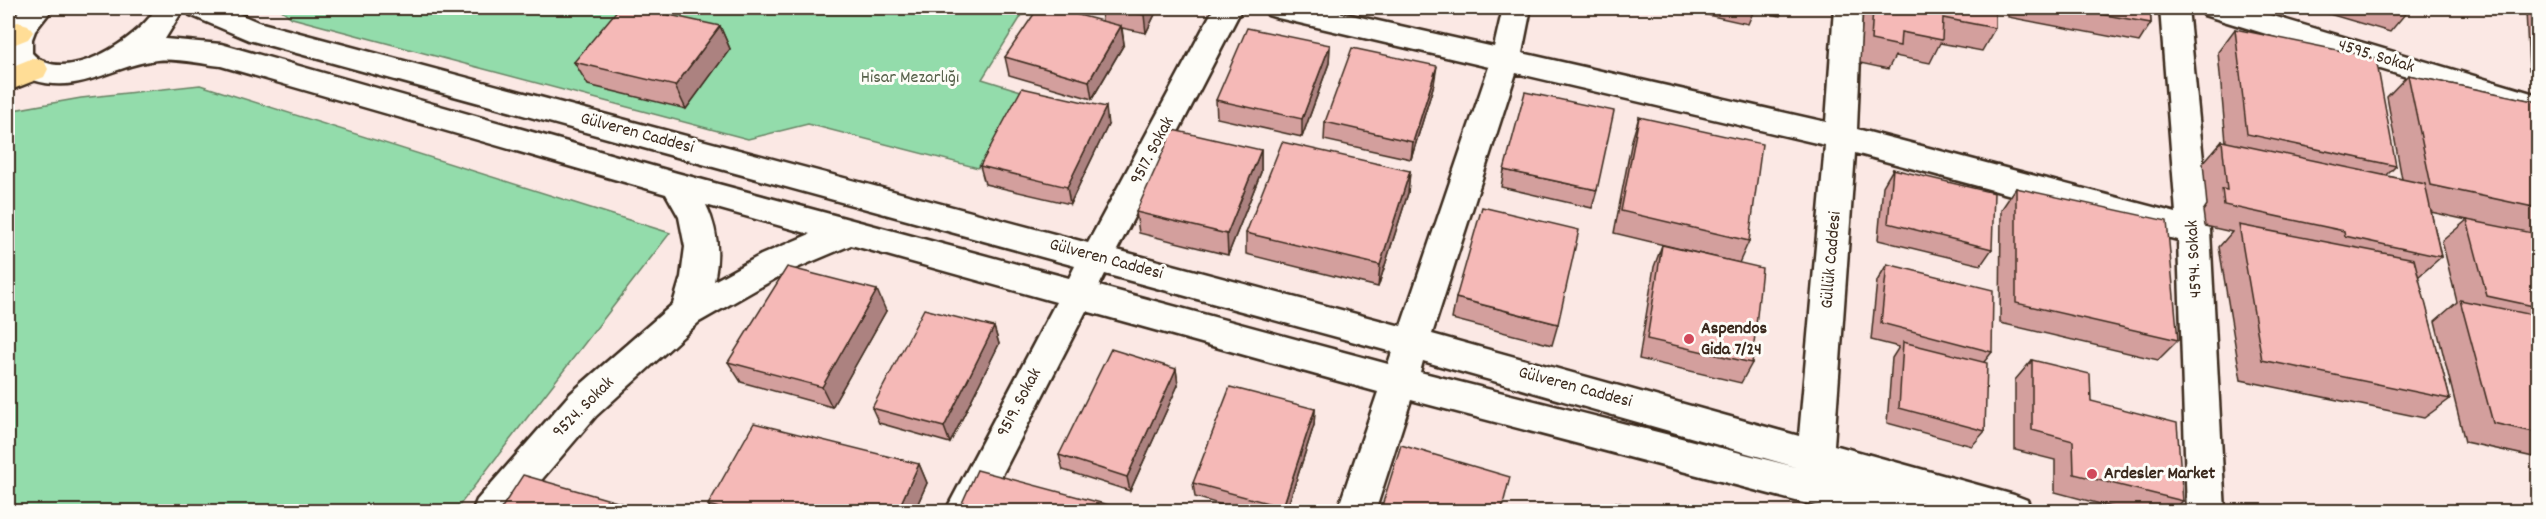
<svg xmlns="http://www.w3.org/2000/svg" width="2546" height="519" viewBox="0 0 2546 519" font-family="Dekko,sans-serif">
<rect width="100%" height="100%" fill="#fbe8e4"/>
<filter id="ink" filterUnits="userSpaceOnUse"><feTurbulence type="fractalNoise" baseFrequency=".0167" numOctaves="2"/><feDisplacementMap in="SourceGraphic" scale="12" xChannelSelector="R" yChannelSelector="G"/><feConvolveMatrix kernelMatrix="1 2 1 2 8 2 1 2 1" color-interpolation-filters="sRGB"/></filter>
<g filter="url(#ink)">
<g fill="#93dcab" stroke="#678364" stroke-width="1.5">
<polygon points="279,8 1055,8 1022,15 982,79 1024,92 978,168 808,124 748,139 292,18"/>
<polygon points="200,85 670,233 455,511 8,511 8,111 81,98"/>
</g>
<g fill="none" stroke-linecap="round" stroke-linejoin="round">
<defs>
<g id="minor">
<path d="M22,8H53L35,31L32,39V53C63,88 139,39 156,8H184L165,39L221,44L677,173L1069,278L1075,266L249,40L190,15L186,8H225L258,22L1088,243L1214,8H1242L1117,250L1401,326L1489,67L1278,18L1268,15L1264,8H1320L1494,47L1503,8H1531L1522,53L1826,122L1834,8H1862L1857,129L2176,213L2160,8H2188L2210,231L2225,512H2187L2178,240L1855,153L1834,445L2014,495L2027,500L2032,512H1952L1920,502L1924,512H1838L1411,400L1375,512H1337L1378,392L1086,311L983,512H945L1056,302L851,245L785,273L699,322L596,416L514,512H472L477,500L570,394L673,304L681,277L685,247L679,217L666,194L221,66C201,64 177,58 157,60C112,65 82,95 33,80C14,75 8,67 8,49C8,31 9,20 22,8ZM1516,73L1825,145L1799,436L1432,334ZM706,205L810,234L761,255L714,281C720,254 718,230 706,205ZM1105,274L1392,352L1388,364L1099,286ZM1423,361L1796,467L1420,372Z"/>
<polygon points="2200,8 2246,8 2538,95 2538,117 2204,15"/>
</g>
<g id="major">
<polygon points="18,22 28,25 33,32 28,39 8,47 8,25"/>
<polygon points="33,58 44,61 48,69 44,77 8,91 8,68"/>
</g>
</defs>
<use href="#minor" stroke="#3b2a1e" stroke-width="5"/>
<use href="#major" stroke="#3b2a1e" stroke-width="5"/>
<use href="#minor" fill="#fdfcf7" fill-rule="evenodd"/>
<use href="#major" fill="#ffdd96" fill-rule="evenodd"/>
</g>
<g fill="#d39f9d" stroke="#3b2a1e" stroke-width="1.5">
<polygon points="1101,8 1158,8 1146,33 1122,28 1124,44 1092,99 1009,75 1005,57 1102,21"/>
<polygon points="1676,8 1784,8 1780,16 1754,10 1748,24"/>
<polygon points="1863,8 1995,8 1995,28 1982,51 1940,43 1930,63 1895,56 1888,69 1860,63"/>
<polygon points="2008,8 2150,8 2151,23 2139,42 2008,17"/>
<polygon points="2320,8 2407,8 2406,13 2390,32 2319,11"/>
<polygon points="2530,8 2538,8 2538,73 2529,70 2526,11"/>
<polygon points="720,26 730,49 686,109 588,85 574,62"/>
<polygon points="2235,29 2396,166 2386,176 2402,179 2387,97 2408,75 2538,102 2538,458 2465,442 2435,321 2457,302 2442,241 2467,220 2431,212 2441,257 2418,277 2450,399 2424,418 2241,380 2219,247 2232,232 2205,226 2203,211 2207,205 2203,163 2222,141 2226,142 2218,52"/>
<polygon points="1330,45 1329,63 1302,137 1217,118 1216,100"/>
<polygon points="1434,84 1411,159 1324,140 1325,122"/>
<polygon points="1639,117 1749,241 1739,263 1614,233 1632,140"/>
<polygon points="1108,125 1070,204 985,184 980,166"/>
<polygon points="1261,150 1261,172 1228,255 1139,233 1136,212"/>
<polygon points="1893,169 1992,249 1981,265 1878,240 1883,186"/>
<polygon points="1504,170 1597,190 1592,208 1501,187"/>
<polygon points="1410,171 1408,193 1378,287 1246,254 1246,233"/>
<polygon points="2016,188 2178,340 2158,360 2000,323 2001,210"/>
<polygon points="1662,245 1752,363 1741,383 1639,359 1654,267"/>
<polygon points="1887,264 1992,352 1984,362 1985,431 1972,446 1887,423 1892,358 1899,347 1871,340 1877,281"/>
<polygon points="1456,298 1558,324 1552,345 1452,319"/>
<polygon points="886,311 832,407 741,382 728,362"/>
<polygon points="994,327 999,344 950,443 879,423 872,408"/>
<polygon points="2032,360 2091,401 2183,501 2171,512 2130,512 2055,492 2055,460 2015,450 2015,380"/>
<polygon points="1176,369 1178,385 1130,491 1063,470 1059,455"/>
<polygon points="1315,409 1314,425 1286,512 1245,512 1195,497 1193,483"/>
<polygon points="919,464 927,483 914,512 713,512 708,505"/>
</g>
<g fill="#ac8280" stroke="#3b2a1e" stroke-width="1.5">
<polygon points="1148,8 1158,8 1146,33 1144,15"/>
<polygon points="720,26 730,49 686,109 675,86"/>
<polygon points="1121,26 1124,44 1092,99 1089,81"/>
<polygon points="1330,45 1329,63 1302,137 1302,119"/>
<polygon points="1437,66 1434,84 1411,159 1413,142"/>
<polygon points="1106,107 1108,125 1070,204 1067,187"/>
<polygon points="1261,150 1261,172 1228,255 1227,234"/>
<polygon points="1410,171 1408,193 1378,287 1380,265"/>
<polygon points="877,290 886,311 832,407 822,387"/>
<polygon points="994,327 999,344 950,443 944,427"/>
<polygon points="1176,369 1178,385 1130,491 1127,477"/>
<polygon points="1315,409 1314,425 1286,512 1283,512 1283,507"/>
<polygon points="919,464 927,483 914,512 897,512"/>
</g>
<g fill="#f5b9b7" stroke="#3b2a1e" stroke-width="1.5">
<polygon points="619,8 637,8 720,26 675,86 574,62"/>
<polygon points="1038,8 1052,8 1121,26 1089,81 1005,57"/>
<polygon points="1108,8 1148,8 1144,15"/>
<polygon points="1873,8 1995,8 1995,28 1943,18 1942,40 1901,32 1900,46 1871,40"/>
<polygon points="2066,8 2150,8 2151,23"/>
<polygon points="2386,8 2407,8 2406,13"/>
<polygon points="1247,28 1330,45 1302,119 1216,100"/>
<polygon points="2235,29 2376,58 2396,166 2247,134"/>
<polygon points="1352,48 1437,66 1413,142 1325,122"/>
<polygon points="2408,75 2538,102 2538,208 2431,185"/>
<polygon points="1022,88 1106,107 1067,187 980,166"/>
<polygon points="1525,92 1614,111 1597,190 1504,170"/>
<polygon points="1639,117 1762,144 1749,241 1621,211"/>
<polygon points="1173,130 1261,150 1227,234 1136,212"/>
<polygon points="2222,141 2425,184 2441,257 2345,236 2344,231 2224,205 2222,189 2227,190"/>
<polygon points="1282,142 1410,171 1380,265 1246,233"/>
<polygon points="1893,169 1994,193 1992,249 1888,223"/>
<polygon points="2016,188 2167,221 2178,340 2016,303"/>
<polygon points="1482,207 1579,230 1558,324 1456,298"/>
<polygon points="2467,220 2538,234 2538,307 2487,296"/>
<polygon points="2239,225 2414,259 2450,399 2262,360"/>
<polygon points="1662,245 1762,268 1752,363 1647,339"/>
<polygon points="1887,264 1993,290 1992,352 1881,323"/>
<polygon points="787,267 877,290 822,387 728,362"/>
<polygon points="2460,300 2538,316 2538,433 2493,423"/>
<polygon points="924,309 994,327 944,427 872,408"/>
<polygon points="1903,342 1987,363 1985,431 1899,408"/>
<polygon points="1111,349 1176,369 1127,477 1059,455"/>
<polygon points="2032,360 2090,374 2091,401 2177,423 2183,501 2074,474 2073,441 2032,430"/>
<polygon points="1230,387 1315,409 1283,507 1193,483"/>
<polygon points="754,423 919,464 897,512 734,512 708,505"/>
<polygon points="1401,445 1510,477 1501,512 1380,512"/>
<polygon points="977,470 1131,511 958,512"/>
<polygon points="523,475 652,512 499,512"/>
<polygon points="1616,502 1650,512 1614,512"/>
</g>
</g>
<g fill="#d1495b" stroke="#fdfcf7" stroke-width="2">
<circle cx="1689" cy="339" r="6"/>
<circle cx="2092" cy="474" r="6"/>
</g>
<g text-anchor="middle" dominant-baseline="central" stroke-width="6" stroke-linejoin="round" paint-order="stroke">
<g font-size="18" fill="#3b2a1e" stroke="#fdfcf7">
<text transform="translate(2376 57) rotate(17)">4595. Sokak</text>
<text transform="translate(637 134) rotate(15)">Gülveren Caddesi</text>
<text transform="translate(1153 151) rotate(-62)">9517. Sokak</text>
<text transform="translate(2195 259) rotate(-93)">4594. Sokak</text>
<text transform="translate(1106 260) rotate(15)">Gülveren Caddesi</text>
<text transform="translate(1832 260) rotate(-85)">Güllük Caddesi</text>
<text transform="translate(1575 388) rotate(15)">Gülveren Caddesi</text>
<text transform="translate(1020 403) rotate(-62)">9519. Sokak</text>
<text transform="translate(584 408) rotate(-45)">9524. Sokak</text>
</g>
<g font-size="18" fill="#555f48" stroke="#fdfcf7">
<text x="910" y="78">Hisar Mezarlığı</text>
</g>
<g font-size="18" font-weight="bold" fill="#3b2a1e" stroke="#fdfcf7" text-anchor="start">
<text x="1701" y="329">Aspendos<tspan x="1701" dy="21">Gida 7/24</tspan></text>
<text x="2104" y="474">Ardesler Market</text>
</g>
</g>
<rect width="2546" height="519" fill="none" stroke="#fdfcf7" stroke-width="30"/>
<rect x="15" y="15" width="2516" height="489" fill="none" stroke="#3b2a1e" stroke-width="2" filter="url(#ink)"/>
</svg>
